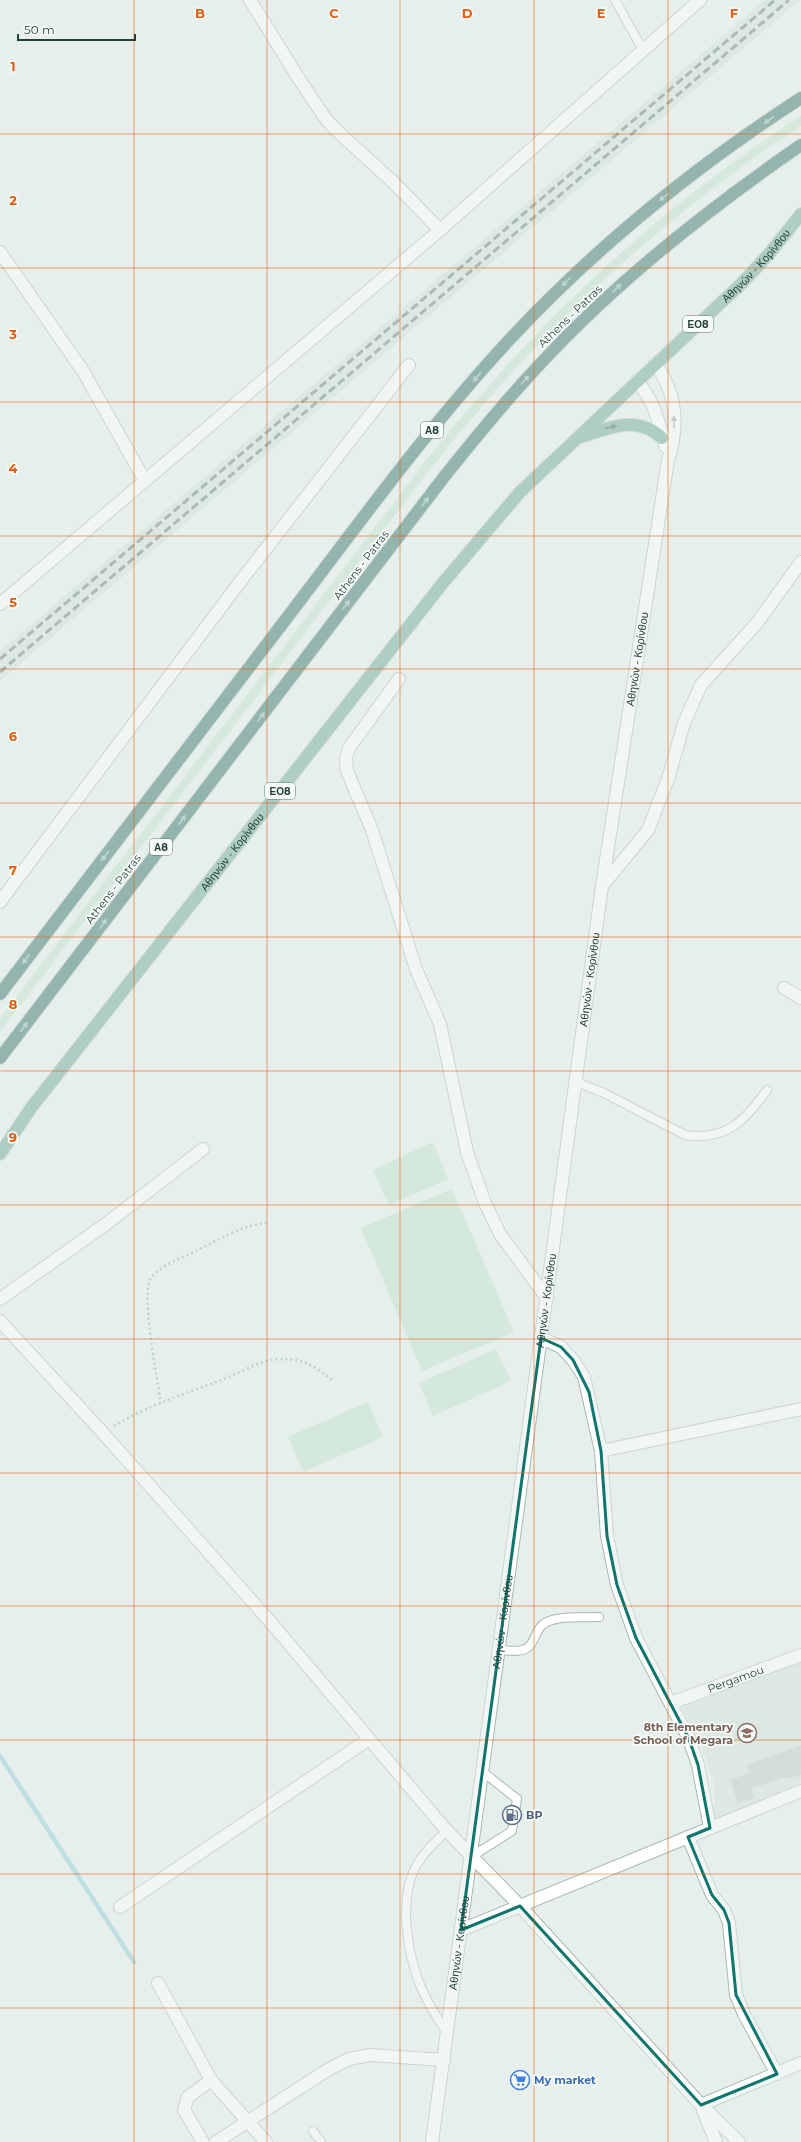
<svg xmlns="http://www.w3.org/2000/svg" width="801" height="2142" viewBox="0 0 801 2142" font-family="Montserrat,sans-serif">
<rect width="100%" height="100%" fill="#e6efeb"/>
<g fill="#d4dfda">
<polygon points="765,0 800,0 0,681 0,651"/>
<polygon points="801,1662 801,1783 715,1819 714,1784 706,1759 682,1706"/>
</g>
<g fill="#bfe0c8">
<path d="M801,116V126C659,219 536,335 431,468L0,1032V1018L424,463C531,328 656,209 801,116Z"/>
<polygon points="433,1142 448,1179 389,1205 373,1170"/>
<polygon points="452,1189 514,1332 422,1371 361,1228"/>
<polygon points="496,1349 511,1381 433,1416 419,1383"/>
<polygon points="368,1402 383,1437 303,1472 288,1437"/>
</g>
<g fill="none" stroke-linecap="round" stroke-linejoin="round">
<polyline stroke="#8ec9d4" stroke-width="4.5" points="0,1756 134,1962"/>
</g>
<polygon fill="#bbcac4" stroke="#b8c9c2" points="801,1746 801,1774 789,1778 788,1776 751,1788 754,1797 738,1803 731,1780 750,1774 747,1765"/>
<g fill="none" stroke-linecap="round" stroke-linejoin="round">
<defs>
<g id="service">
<polyline points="615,0 643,50"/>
<path d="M576,1082L604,1093L685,1135C726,1141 745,1121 767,1090"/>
<path d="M499,1650C507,1650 520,1653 527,1648C537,1641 535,1627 547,1622C561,1615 584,1618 599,1617"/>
<polyline points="471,1857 512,1831 517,1799 483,1772"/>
<path d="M447,2033C437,2018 427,2002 420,1985C407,1952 399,1900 415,1868C423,1853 435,1842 447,1831"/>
<polyline points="313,2131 321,2142"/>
</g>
<g id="minor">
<polyline points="250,0 299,79 325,118 336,130 393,182 440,230"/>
<polyline points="0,252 83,371 145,481"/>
<polyline points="399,679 349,748 346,758 347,771 372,830 416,969 440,1024 467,1152 485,1203 500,1234 547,1298"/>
<polyline points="602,886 648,830 669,776 684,723 701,685 757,623 801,562"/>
<polyline points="0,902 243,578 409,365"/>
<polyline points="784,988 801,998"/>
<polyline points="0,1299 106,1224 203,1149"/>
<polyline points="0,1321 103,1433 273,1625 447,1831 520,1906 701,2105 739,2142"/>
<polyline points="541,1338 561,1347 573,1360 584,1377 601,1451 607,1536 617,1585 636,1638 689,1739 698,1765 710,1828"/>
<polyline points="601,1451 801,1409"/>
<path id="s1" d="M671,1703L801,1655"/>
<polyline points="688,1837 712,1895 724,1910 729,1923 736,1995 744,2014 777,2074"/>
<polyline points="120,1907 369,1739"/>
<polyline points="461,1930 801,1791"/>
<polyline points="158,1983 211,2080 188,2097 184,2110 203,2142"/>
<polyline points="211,2080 266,2142"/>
<polyline points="701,2105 801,2063"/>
<polyline points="703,2110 716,2142"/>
<polyline points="216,2142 329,2069 349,2059 370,2055 444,2060"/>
</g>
<polyline id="tertiary" points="0,604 440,230 700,0"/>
<g id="secondary">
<path d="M637,381C655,403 658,419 665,446"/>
<path id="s2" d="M432,2142L602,886L668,460C679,427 677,392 655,364"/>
</g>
<g id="primary">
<path d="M581,437C610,427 637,415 662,438"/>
<path id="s3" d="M0,1154L31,1108L442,584L520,492L742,283L769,254L801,214"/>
</g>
<g id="motorway">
<path d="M0,994C93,872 187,749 280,627C355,529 427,428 511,338C597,246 696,166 801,98"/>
<path d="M0,1058L444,477C475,438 507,399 542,362C619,279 708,209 801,145"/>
</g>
</defs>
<use href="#service" stroke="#a8b8b2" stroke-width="10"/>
<use href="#minor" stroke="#a8b8b2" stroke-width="14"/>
<use href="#tertiary" stroke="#a8b8b2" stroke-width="14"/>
<use href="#secondary" stroke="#a4bbb3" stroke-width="14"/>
<use href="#primary" stroke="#c2cac8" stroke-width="14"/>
<use href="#motorway" stroke="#c2cac8" stroke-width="14"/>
<g stroke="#86b3a5" stroke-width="2.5" stroke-dasharray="2 3" stroke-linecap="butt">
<path d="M161,1404C158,1383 140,1292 151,1278C162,1264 185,1257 200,1249C221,1238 245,1224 268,1223"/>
<path d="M114,1426C148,1405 188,1393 226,1378C243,1372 261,1359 280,1359C306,1359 312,1365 332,1380"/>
</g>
<use href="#service" stroke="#fff" stroke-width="8"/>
<use href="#minor" stroke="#fff" stroke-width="12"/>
<use href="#tertiary" stroke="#fff" stroke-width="12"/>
<use href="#secondary" stroke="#fff" stroke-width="12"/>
<use href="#primary" stroke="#6aa596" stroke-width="12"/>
<use href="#motorway" stroke="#2f6f62" stroke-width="12"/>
<g stroke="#5f7d75" stroke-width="3" stroke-dasharray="8 4" stroke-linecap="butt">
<polyline points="0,659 775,0"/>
<polyline points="0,672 789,0"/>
</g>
</g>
<defs><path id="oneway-solid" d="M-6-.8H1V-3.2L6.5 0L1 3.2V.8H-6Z"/></defs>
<g fill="#93b5ae">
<use href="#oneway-solid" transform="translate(769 120) rotate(146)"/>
<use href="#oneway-solid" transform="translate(664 197) rotate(142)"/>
<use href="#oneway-solid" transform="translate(566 282) rotate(135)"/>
<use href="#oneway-solid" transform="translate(617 288) rotate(-43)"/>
<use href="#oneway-solid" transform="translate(477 377) rotate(131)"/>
<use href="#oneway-solid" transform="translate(525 380) rotate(-48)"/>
<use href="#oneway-solid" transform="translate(425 502) rotate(-53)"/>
<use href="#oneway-solid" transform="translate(346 605) rotate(-53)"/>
<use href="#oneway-solid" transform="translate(261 717) rotate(-53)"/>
<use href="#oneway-solid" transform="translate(182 820) rotate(-53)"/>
<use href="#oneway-solid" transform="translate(105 856) rotate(127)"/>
<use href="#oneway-solid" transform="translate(103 924) rotate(-53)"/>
<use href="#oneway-solid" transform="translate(26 959) rotate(127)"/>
<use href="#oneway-solid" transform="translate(24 1027) rotate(-53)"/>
</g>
<use fill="#92a09c" href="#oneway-solid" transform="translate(674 422) rotate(-92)"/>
<use fill="#365b51" href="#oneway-solid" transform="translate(611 427) rotate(-13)"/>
<path d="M0 0H801V2142H0ZM541,1338L561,1347L573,1360L589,1392L601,1451L607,1536L617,1585L636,1638L689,1739L698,1765L710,1828L688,1837L712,1895L724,1910L729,1923L736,1995L777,2074L701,2105L520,1906L461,1930Z" fill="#e6efeb" fill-opacity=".55" fill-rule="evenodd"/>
<path fill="none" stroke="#0f766e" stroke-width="3" stroke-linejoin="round" d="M541,1338L561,1347L573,1360L589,1392L601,1451L607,1536L617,1585L636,1638L689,1739L698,1765L710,1828L688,1837L712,1895L724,1910L729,1923L736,1995L777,2074L701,2105L520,1906L461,1930Z"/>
<path fill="none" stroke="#e8590c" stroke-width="1" stroke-opacity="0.55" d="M134,0V2142M267,0V2142M400,0V2142M534,0V2142M668,0V2142M0,134H801M0,268H801M0,402H801M0,536H801M0,669H801M0,803H801M0,937H801M0,1071H801M0,1205H801M0,1339H801M0,1473H801M0,1606H801M0,1740H801M0,1874H801M0,2008H801"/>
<defs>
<symbol id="school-ring" viewBox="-11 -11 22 22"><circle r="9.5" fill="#f7fbf9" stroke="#8d6e63" stroke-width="1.5"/><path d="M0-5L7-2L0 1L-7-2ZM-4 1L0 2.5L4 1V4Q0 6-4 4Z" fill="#8d6e63"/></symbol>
<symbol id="fuel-ring" viewBox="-11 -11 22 22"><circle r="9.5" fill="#f7fbf9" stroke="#5c6f8a" stroke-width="1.5"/><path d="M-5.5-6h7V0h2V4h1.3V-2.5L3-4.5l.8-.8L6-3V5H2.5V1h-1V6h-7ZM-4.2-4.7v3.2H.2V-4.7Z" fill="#5c6f8a"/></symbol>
<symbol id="supermarket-ring" viewBox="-11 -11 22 22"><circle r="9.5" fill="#f7fbf9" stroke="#3f7fe0" stroke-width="1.5"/><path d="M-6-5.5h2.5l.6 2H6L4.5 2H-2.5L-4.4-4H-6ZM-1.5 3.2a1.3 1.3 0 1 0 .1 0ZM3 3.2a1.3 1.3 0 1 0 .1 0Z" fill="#3f7fe0"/></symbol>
</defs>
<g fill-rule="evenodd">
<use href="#school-ring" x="736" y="1722" width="22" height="22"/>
<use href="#fuel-ring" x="501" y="1804" width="22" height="22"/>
<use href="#supermarket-ring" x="509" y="2069" width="22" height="22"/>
</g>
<g text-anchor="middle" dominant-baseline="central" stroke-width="3.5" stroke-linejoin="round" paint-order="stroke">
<g fill="#f7fbf9" stroke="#637a73" stroke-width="1">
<rect x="683" y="316" width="30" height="16" rx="3"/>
<rect x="421" y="422" width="22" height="16" rx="3"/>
<rect x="265" y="783" width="30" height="16" rx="3"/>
<rect x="150" y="839" width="22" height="16" rx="3"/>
</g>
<g font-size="10" font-weight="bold" fill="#24423a">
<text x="698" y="324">ΕΟ8</text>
<text x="432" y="430">Α8</text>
<text x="280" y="791">ΕΟ8</text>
<text x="161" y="847">Α8</text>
</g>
<g font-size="11" fill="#24423a" stroke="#f7fbf9">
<text stroke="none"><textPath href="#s3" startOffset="1169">Αθηνών - Κορίνθου</textPath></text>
<text transform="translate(570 316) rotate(-44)">Athens - Patras</text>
<text transform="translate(361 565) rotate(-53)">Athens - Patras</text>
<text stroke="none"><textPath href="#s2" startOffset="1497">Αθηνών - Κορίνθου</textPath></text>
<text stroke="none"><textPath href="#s3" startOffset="381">Αθηνών - Κορίνθου</textPath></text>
<text transform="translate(113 889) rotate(-53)">Athens - Patras</text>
<text stroke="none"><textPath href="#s2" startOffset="1173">Αθηνών - Κορίνθου</textPath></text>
<text stroke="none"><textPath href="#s2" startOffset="849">Αθηνών - Κορίνθου</textPath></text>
<text stroke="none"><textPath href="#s2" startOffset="525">Αθηνών - Κορίνθου</textPath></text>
<text stroke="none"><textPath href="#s1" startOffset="69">Pergamou</textPath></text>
<text stroke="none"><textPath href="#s2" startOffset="201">Αθηνών - Κορίνθου</textPath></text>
</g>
<g font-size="11" font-weight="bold" fill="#785e54" stroke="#f7fbf9" text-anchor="end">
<text x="733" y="1727">8th Elementary<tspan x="733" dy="13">School of Megara</tspan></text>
</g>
<g font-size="11" font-weight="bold" fill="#4e5e75" stroke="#f7fbf9" text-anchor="start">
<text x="526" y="1815">BP</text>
</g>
<g font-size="11" font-weight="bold" fill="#366cbe" stroke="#f7fbf9" text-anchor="start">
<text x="534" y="2080">My market</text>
</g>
</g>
<g font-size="13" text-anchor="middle" font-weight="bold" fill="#e8590c" stroke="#f7fbf9" stroke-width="3.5" stroke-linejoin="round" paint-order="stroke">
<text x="200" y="18">B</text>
<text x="334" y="18">C</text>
<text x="467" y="18">D</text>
<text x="601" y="18">E</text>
<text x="734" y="18">F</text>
<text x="13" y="71">1</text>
<text x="13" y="205">2</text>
<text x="13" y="339">3</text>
<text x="13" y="473">4</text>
<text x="13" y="607">5</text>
<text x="13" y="741">6</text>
<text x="13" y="875">7</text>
<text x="13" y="1009">8</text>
<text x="13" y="1142">9</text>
</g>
<path d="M18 34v6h117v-6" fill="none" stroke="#24423a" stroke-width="2"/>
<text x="24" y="34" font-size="12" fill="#24423a" stroke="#f7fbf9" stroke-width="3" paint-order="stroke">50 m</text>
</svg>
